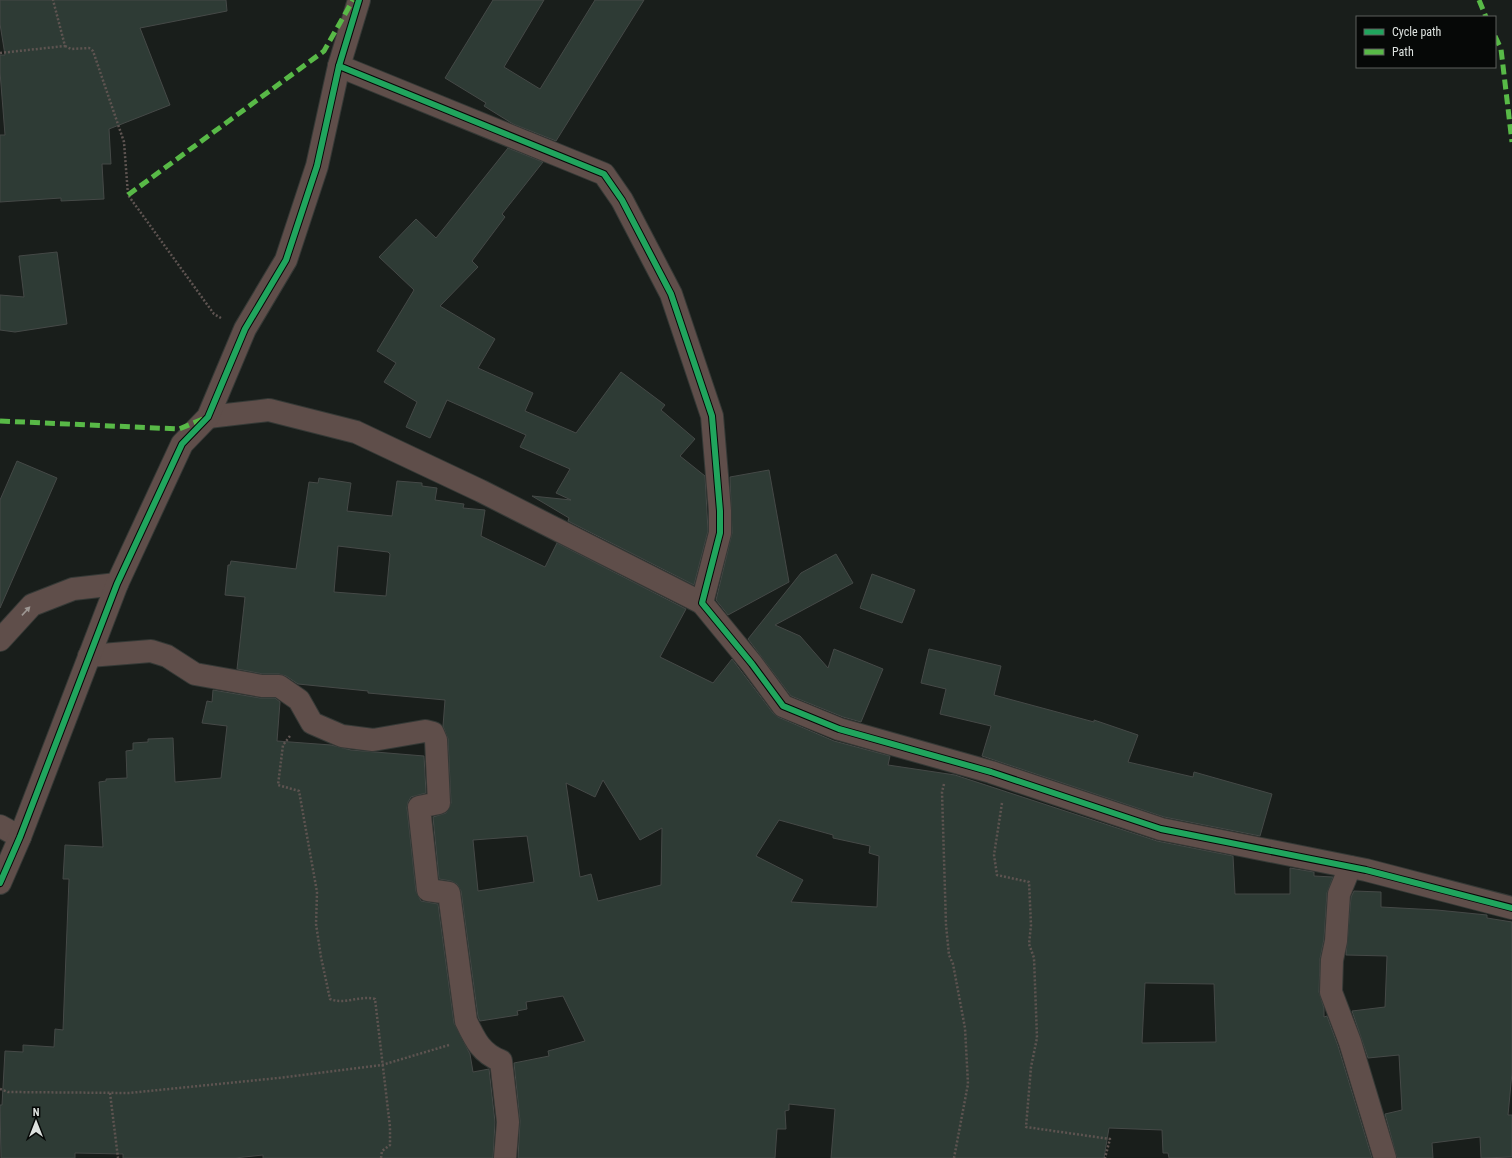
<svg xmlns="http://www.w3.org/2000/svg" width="1512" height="1158" font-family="'Roboto Condensed',sans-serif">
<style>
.building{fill:#2e3b35;stroke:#454947;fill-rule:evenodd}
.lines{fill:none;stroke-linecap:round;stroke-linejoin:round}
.minor-casing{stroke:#353936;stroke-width:24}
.path{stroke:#5e5451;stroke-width:2.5;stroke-dasharray:2 2;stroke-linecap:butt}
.minor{stroke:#5f4e4a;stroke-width:22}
.quiet{stroke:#58b947;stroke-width:5;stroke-dasharray:10 5;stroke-linecap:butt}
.cycleway-casing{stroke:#060807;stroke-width:8}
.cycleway{stroke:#20a55d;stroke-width:6}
.oneway{fill:#9e9894}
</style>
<rect width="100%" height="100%" fill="#191e1b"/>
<g class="building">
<polygon points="0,0 226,0 227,11 140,28 170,105 109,129 111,164 102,164 104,199 61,201 61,198 0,202 0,135 5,135 0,72 0,55 5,55 0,24"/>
<polygon points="493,0 544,0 504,67 540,89 595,0 644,0 556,141 513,124 484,106 486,103 445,78"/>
<polygon points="508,148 543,162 502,214 505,217 472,261 478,267 440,306 495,339 478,368 533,393 525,411 576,433 621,372 665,405 661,410 695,439 680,456 705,476 708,531 694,585 568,521 569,518 532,496 571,500 556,493 570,469 520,447 526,435 447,400 430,438 406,427 417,402 384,382 396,363 377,351 414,290 379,257 416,219 436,238"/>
<polygon points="57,252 67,324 15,332 0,330 0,295 24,297 19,256"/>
<polygon points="17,461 57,478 0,608 0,500"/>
<polygon points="769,470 789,582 728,615 716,600 732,533 730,477"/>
<path d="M319,478L351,483L347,511L392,516L397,481L422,483V486L437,488L435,500L464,504L463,508L485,510L481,536L545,567L557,543L686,609L660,657L713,683L732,659L773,713L778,717L834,741L890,756L888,765L955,775L1157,841L1233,856L1235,894H1290V868L1314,872V876L1333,877L1327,893L1324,939L1320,959L1319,992L1324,1008V1017L1327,1016L1338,1046L1372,1158H1169L1168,1153H1163L1162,1130L1109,1128L1104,1158H831L835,1109L789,1104V1110L785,1111L786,1129H777L775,1158H518L520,1121L514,1063L549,1056L548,1051L585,1041L563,996L526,1002L527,1009L517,1011L518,1015L480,1021L478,1017L461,891L457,884L451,881L439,879L433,817L446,813L451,803L448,739L443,726L445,700L368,693V691L298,684L286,676L279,674H263L237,669L245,597L225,595L228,565H230L231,561L296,569L309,482L318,483ZM338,546L388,552L390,554L386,596L334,592ZM603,780L640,840L662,828L661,885L598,901L591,874L580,877L566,783L595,797ZM779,820L833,835V838L870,846L869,853L879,856L877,907L791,902L803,880L756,856ZM527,836L534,882L478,891L473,840ZM1145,983L1214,984L1216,1042L1142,1043Z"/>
<polygon points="836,554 853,583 775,625 800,636 828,668 834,649 883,669 861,722 843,717 791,696 748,639 801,573"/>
<polygon points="872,574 915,590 902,623 860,608"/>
<polygon points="929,649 1001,666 994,695 1094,722 1094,720 1138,735 1128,762 1193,777 1194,772 1272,794 1260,836 1164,817 982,756 991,726 940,714 946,689 921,683"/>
<polygon points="213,690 260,698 275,698 280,702 277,741 331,745 351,750 424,756 426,793 411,797 408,802 407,808 416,891 421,901 438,904 454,1023 470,1054 473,1072 489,1069 495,1122 493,1158 263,1158 263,1155 235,1158 123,1158 123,1154 75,1153 75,1158 1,1158 0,1105 2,1105 5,1051 23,1052 23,1045 54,1047 55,1029 63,1030 69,879 63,879 65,845 103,847 99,782 106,781 106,779 127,778 126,751 133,750 133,743 148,742 148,739 173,738 175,782 221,778 227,726 202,723 207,701 212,702"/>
<polygon points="1354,891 1381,892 1381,907 1437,910 1487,915 1487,918 1512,922 1512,1073 1508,1115 1512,1115 1512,1157 1481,1158 1480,1137 1432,1143 1433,1158 1397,1158 1385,1114 1402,1110 1399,1055 1368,1058 1352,1011 1385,1007 1387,956 1346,955 1351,897"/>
</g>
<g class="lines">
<defs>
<g id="minor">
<polyline points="339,66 604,174 622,200 671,294 712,416 720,511 720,533 702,603 752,664 783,706 839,729 991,772 1161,829 1366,870 1512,908"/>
<polyline points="208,417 269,410 356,432 481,491 702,603"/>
<polyline points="0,640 32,605 73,589 117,584"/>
<path d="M89,656L151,651L167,656L195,674L262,686H279L299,700L312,723L342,736L373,740L425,731L433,733L436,740L439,803L419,807L428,890L449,893L466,1021C475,1040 481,1053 501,1061L508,1122L505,1158"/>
<polyline points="0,826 20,837"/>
<polyline points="1350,867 1339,894 1336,941 1332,960 1331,992 1350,1042 1385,1158"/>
<polyline points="0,883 20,837 117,584 182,444 208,417 245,329 286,260 317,166 339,66 359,0"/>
</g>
</defs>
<use href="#minor" class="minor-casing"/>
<g class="path">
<polyline points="65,46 71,49 89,48 93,51 124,142 128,195 214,314 221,318"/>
<polyline points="0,53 65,46 53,0"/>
<path d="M290,736L283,745L278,785L299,791L317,892L316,924L321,957L330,999C344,1005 360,995 375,999L390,1127V1145L382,1151L381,1158"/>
<polyline points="944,784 942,792 946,925 949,955 953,964 965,1028 968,1084 954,1158"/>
<polyline points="1002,803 994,855 997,875 1029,882 1031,925 1029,944 1034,958 1037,1038 1031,1067 1026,1127 1110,1139 1105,1158"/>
<polyline points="0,1089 8,1092 129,1093 278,1078 382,1065 449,1045"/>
<polyline points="110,1093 118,1158"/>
</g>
<use href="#minor" class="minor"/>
<g class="quiet">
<polyline points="1479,0 1486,17"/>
<polyline points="1495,36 1501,49 1512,142"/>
<polyline points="128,195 324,51 353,0"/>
<polyline points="0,421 179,429 203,419"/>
</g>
<defs>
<g id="cycleway">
<polyline points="339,66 604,174 622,200 671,294 712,416 720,511 720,533 702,603 752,664 783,706 839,729 991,772 1161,829 1366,870 1512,908"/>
<polyline points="0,883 20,837 117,584 182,444 208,417 245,329 286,260 317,166 339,66 359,0"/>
</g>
</defs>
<use href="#cycleway" class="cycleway-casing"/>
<use href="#cycleway" class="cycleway"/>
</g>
<defs><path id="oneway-solid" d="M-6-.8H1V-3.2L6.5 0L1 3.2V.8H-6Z"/></defs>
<use class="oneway" href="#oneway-solid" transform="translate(26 611) rotate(-47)"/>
<rect x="1356" y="16" width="140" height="52" fill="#060807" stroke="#5c5f5d"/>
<rect x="1364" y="29" width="20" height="6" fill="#20a55d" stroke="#5c5f5d"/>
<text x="1392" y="36" font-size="12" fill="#dde2df">Cycle path</text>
<rect x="1364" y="49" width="20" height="6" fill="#58b947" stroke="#5c5f5d"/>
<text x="1392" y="56" font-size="12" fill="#dde2df">Path</text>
<g transform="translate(36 1122)" stroke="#060807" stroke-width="3" paint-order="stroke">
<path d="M0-3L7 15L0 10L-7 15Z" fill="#dde2df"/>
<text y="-6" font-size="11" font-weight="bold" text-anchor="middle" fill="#dde2df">N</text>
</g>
</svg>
